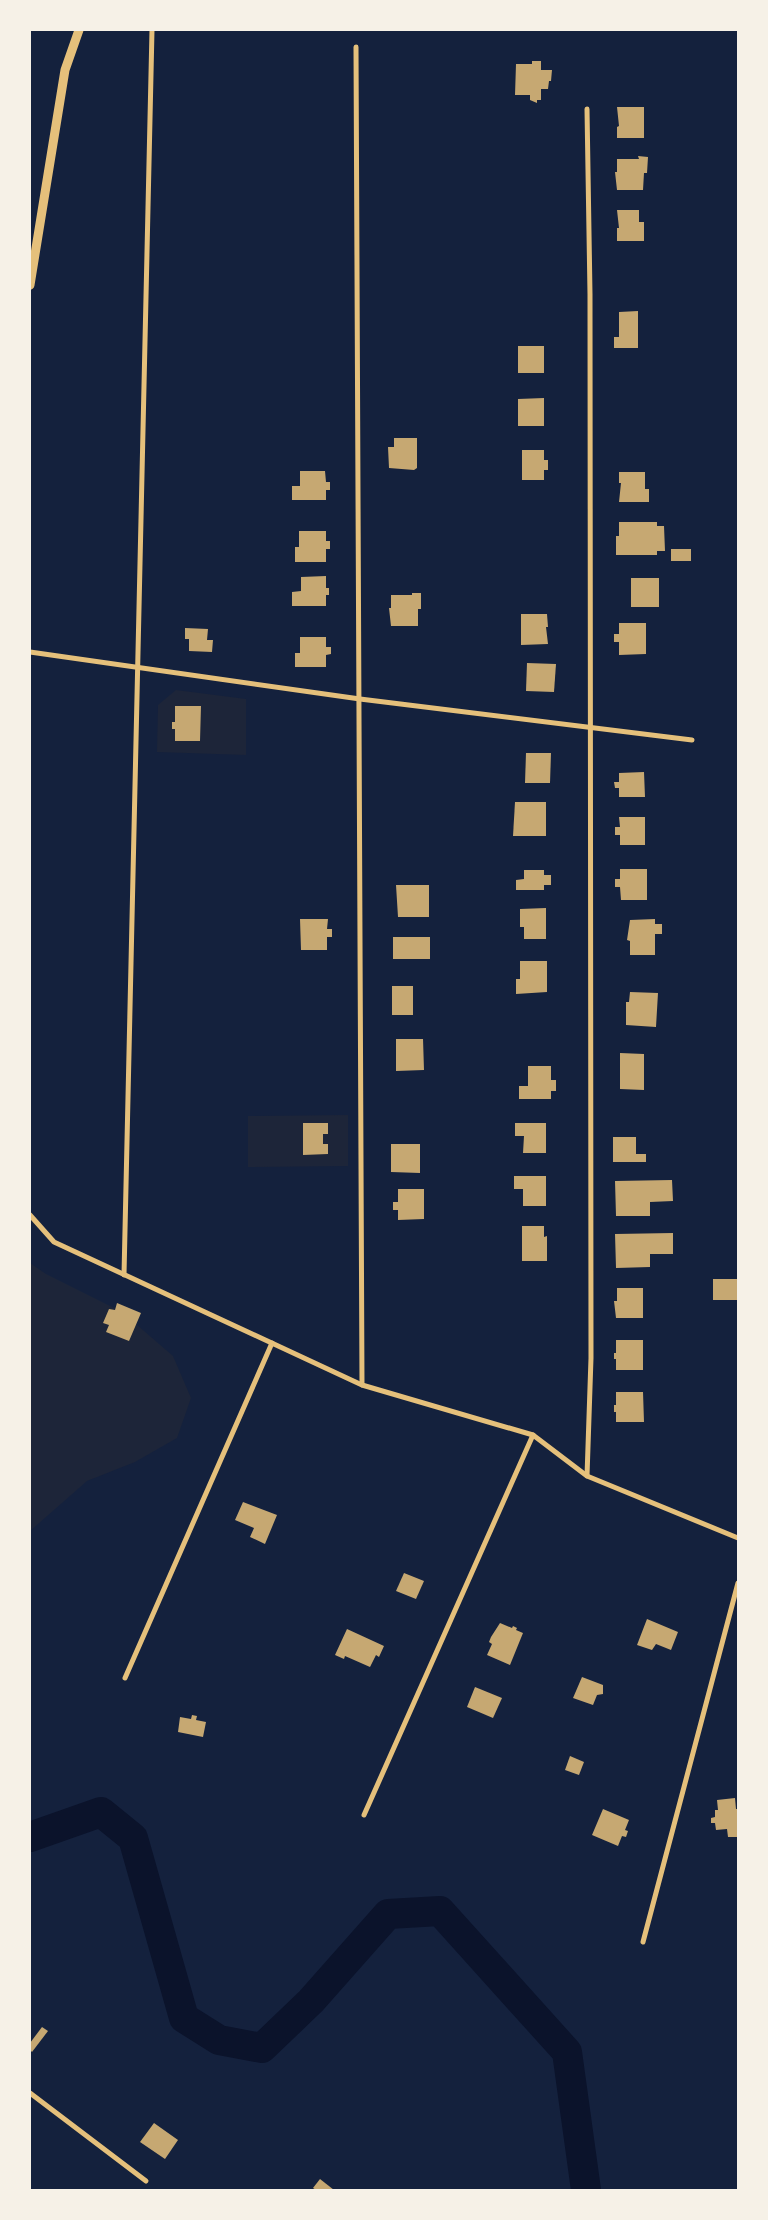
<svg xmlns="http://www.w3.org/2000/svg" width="768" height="2220" font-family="'Open Sans',sans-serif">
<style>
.green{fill:#1d2539}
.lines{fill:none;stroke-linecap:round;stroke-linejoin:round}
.river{stroke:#0b132b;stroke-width:30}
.building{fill:#c6a872}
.minor{stroke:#e5c07b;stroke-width:5}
.tertiary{stroke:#e5c07b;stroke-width:9}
</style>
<rect width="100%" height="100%" fill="#14213d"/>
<g class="green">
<polygon points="176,690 246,699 246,755 157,752 158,705"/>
<polygon points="348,1115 348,1166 248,1167 248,1116"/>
<polygon points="30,1263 46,1274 122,1312 173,1356 191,1398 177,1438 135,1462 87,1481 30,1531"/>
</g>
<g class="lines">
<polyline class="river" points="30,1837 101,1812 133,1838 184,2018 219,2040 262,2048 311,2001 388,1914 440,1911 567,2052 586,2190"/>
</g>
<g class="building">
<polygon points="532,61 541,61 541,70 552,70 551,81 549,81 548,89 541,89 541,100 537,100 537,103 530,100 530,95 515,95 516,64 532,64"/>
<polygon points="617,107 644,107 644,138 617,138 617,127 619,126"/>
<polygon points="638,156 648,157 647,173 644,173 643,190 617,190 615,172 617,172 617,159 639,159"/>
<polygon points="617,210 639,210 639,222 644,222 644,241 617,241 617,228 619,228"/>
<polygon points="638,311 638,348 614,348 614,337 619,337 619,312"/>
<rect x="518" y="346" width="26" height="27"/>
<polygon points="544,398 544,426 518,426 518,399"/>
<polygon points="394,438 417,438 417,468 414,470 389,468 388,447 394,447"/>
<polygon points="522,450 544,450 544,460 548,460 548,470 544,470 544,480 522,480"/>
<polygon points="300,471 325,471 326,482 330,482 330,490 326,490 326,500 292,500 292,486 300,486"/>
<polygon points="619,472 645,472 645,489 649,489 649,502 619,502 621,483 619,483"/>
<polygon points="619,522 657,522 657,526 664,526 665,551 657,551 657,555 616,555 616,536 619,536"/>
<polygon points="299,531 326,531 326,541 330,541 330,549 326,549 326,562 295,562 295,547 299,547"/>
<rect x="671" y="549" width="20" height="12"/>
<polygon points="326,576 326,588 329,588 329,595 326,595 326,606 292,606 292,592 301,591 301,577"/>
<rect x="631" y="578" width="28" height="29"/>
<polygon points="412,593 421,593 421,609 418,609 418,626 391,626 389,608 391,608 391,595 412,595"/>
<polygon points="521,614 547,614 548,627 546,627 548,644 521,645"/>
<polygon points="619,623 646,623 646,654 619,655 619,642 614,642 614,634 619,634"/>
<polygon points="185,628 208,629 207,640 213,640 212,652 189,651 189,639 185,639"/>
<polygon points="300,637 326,637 326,647 331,647 331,654 326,655 326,667 295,667 295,653 300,653"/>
<polygon points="527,663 556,664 554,692 526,691"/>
<polygon points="175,706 201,706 200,741 175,741 175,729 172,729 172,722 175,722"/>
<polygon points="526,753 551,753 550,783 525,783"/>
<polygon points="644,772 645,797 619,797 619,788 615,788 614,782 619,782 619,773"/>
<polygon points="515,802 546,802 546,836 513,836"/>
<polygon points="619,817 645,817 645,845 620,845 620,835 615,835 615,827 620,827"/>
<polygon points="620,869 647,869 647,900 621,900 620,887 615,887 615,879 620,879"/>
<polygon points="524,870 544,870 544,875 551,875 551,885 544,885 544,890 516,890 516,880 524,879"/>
<polygon points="396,885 429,885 429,917 398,917"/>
<polygon points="546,908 546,939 524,939 524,927 520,927 520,909"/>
<polygon points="300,919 328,919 327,929 332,929 332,937 327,937 327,950 301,950"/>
<polygon points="655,919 655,924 662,924 662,934 655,934 655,955 630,955 630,941 627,940 630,920"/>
<rect x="393" y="937" width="37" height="22"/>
<polygon points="520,961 547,961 547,992 516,994 516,979 520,979"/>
<rect x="392" y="986" width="21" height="29"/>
<polygon points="630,992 658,993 656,1027 626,1025 626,1002 629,1002"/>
<polygon points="396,1039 423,1039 424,1070 396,1071"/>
<polygon points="620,1053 644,1054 644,1090 620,1089"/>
<polygon points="528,1066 551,1066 551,1080 556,1080 556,1091 551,1091 551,1099 519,1099 519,1086 528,1086"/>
<polygon points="303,1123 328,1123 328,1134 323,1134 323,1144 328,1144 328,1154 303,1155"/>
<polygon points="515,1123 546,1123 546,1153 523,1153 524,1136 515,1136"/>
<polygon points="613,1137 636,1137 636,1154 646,1154 646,1162 613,1162"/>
<polygon points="391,1144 420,1144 420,1173 391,1172"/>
<polygon points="514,1176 546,1176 546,1206 523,1206 523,1189 514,1189"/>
<polygon points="672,1180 673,1201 650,1202 650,1216 616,1216 615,1181"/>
<polygon points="398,1189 424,1189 424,1219 398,1220 398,1210 393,1210 393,1202 398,1202"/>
<polygon points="522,1226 544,1226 544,1237 547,1236 547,1261 522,1261"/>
<polygon points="673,1233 673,1254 650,1254 650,1267 616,1268 615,1234"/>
<rect x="713" y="1279" width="25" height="21"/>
<polygon points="617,1288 643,1288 643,1318 616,1318 614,1301 617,1301"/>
<polygon points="117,1303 141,1313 129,1341 106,1332 109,1325 103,1323 109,1309 115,1310"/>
<polygon points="616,1340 643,1340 643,1370 616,1370 616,1359 614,1359 614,1353 616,1353"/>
<polygon points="616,1392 643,1392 644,1422 616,1422 616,1412 614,1412 614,1405 616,1405"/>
<polygon points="243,1502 277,1515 265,1544 250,1537 254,1528 235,1520"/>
<polygon points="404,1573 424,1581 416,1599 396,1591"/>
<polygon points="647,1619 678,1632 671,1650 656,1644 652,1650 637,1645"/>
<polygon points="500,1623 512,1628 513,1626 517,1628 516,1630 523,1633 510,1665 487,1655 492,1644 489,1642 491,1637"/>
<polygon points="347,1629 384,1646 379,1657 376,1655 370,1667 345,1656 344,1659 335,1655"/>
<polygon points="582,1677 603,1685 603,1694 597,1695 593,1705 573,1698"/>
<polygon points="475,1687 502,1698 493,1718 467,1707"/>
<polygon points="192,1715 197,1716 196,1720 206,1722 203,1737 178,1732 180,1717 191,1719"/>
<polygon points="570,1756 584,1762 579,1775 565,1770"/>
<polygon points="735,1798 736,1809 738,1809 738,1837 728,1837 727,1829 716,1830 715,1823 711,1823 711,1818 715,1817 715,1810 718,1810 717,1800"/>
<polygon points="603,1809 629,1820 625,1830 628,1831 626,1837 622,1836 618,1846 592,1835"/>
<polygon points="42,2027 48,2031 32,2052 30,2050 30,2043"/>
<polygon points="154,2123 178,2140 165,2159 140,2142"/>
<polygon points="320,2179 334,2190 316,2190 313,2188"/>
</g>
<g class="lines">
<g class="minor">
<polyline points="356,47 362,1385"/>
<polyline points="30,652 360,699 692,740"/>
<polyline points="30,1215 54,1242 362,1385 533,1435 587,1476 738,1538"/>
<polyline points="124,1275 152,30"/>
<polyline points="587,1476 591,1358 590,294 587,109"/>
<polyline points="125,1678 272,1343"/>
<polyline points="364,1815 533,1435"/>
<polyline points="643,1942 738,1583"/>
<polyline points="30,2093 146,2181"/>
</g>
<polyline class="tertiary" points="30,285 65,70 79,30"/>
</g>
<rect width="768" height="2220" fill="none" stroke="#f6f1e7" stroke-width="62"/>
</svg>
